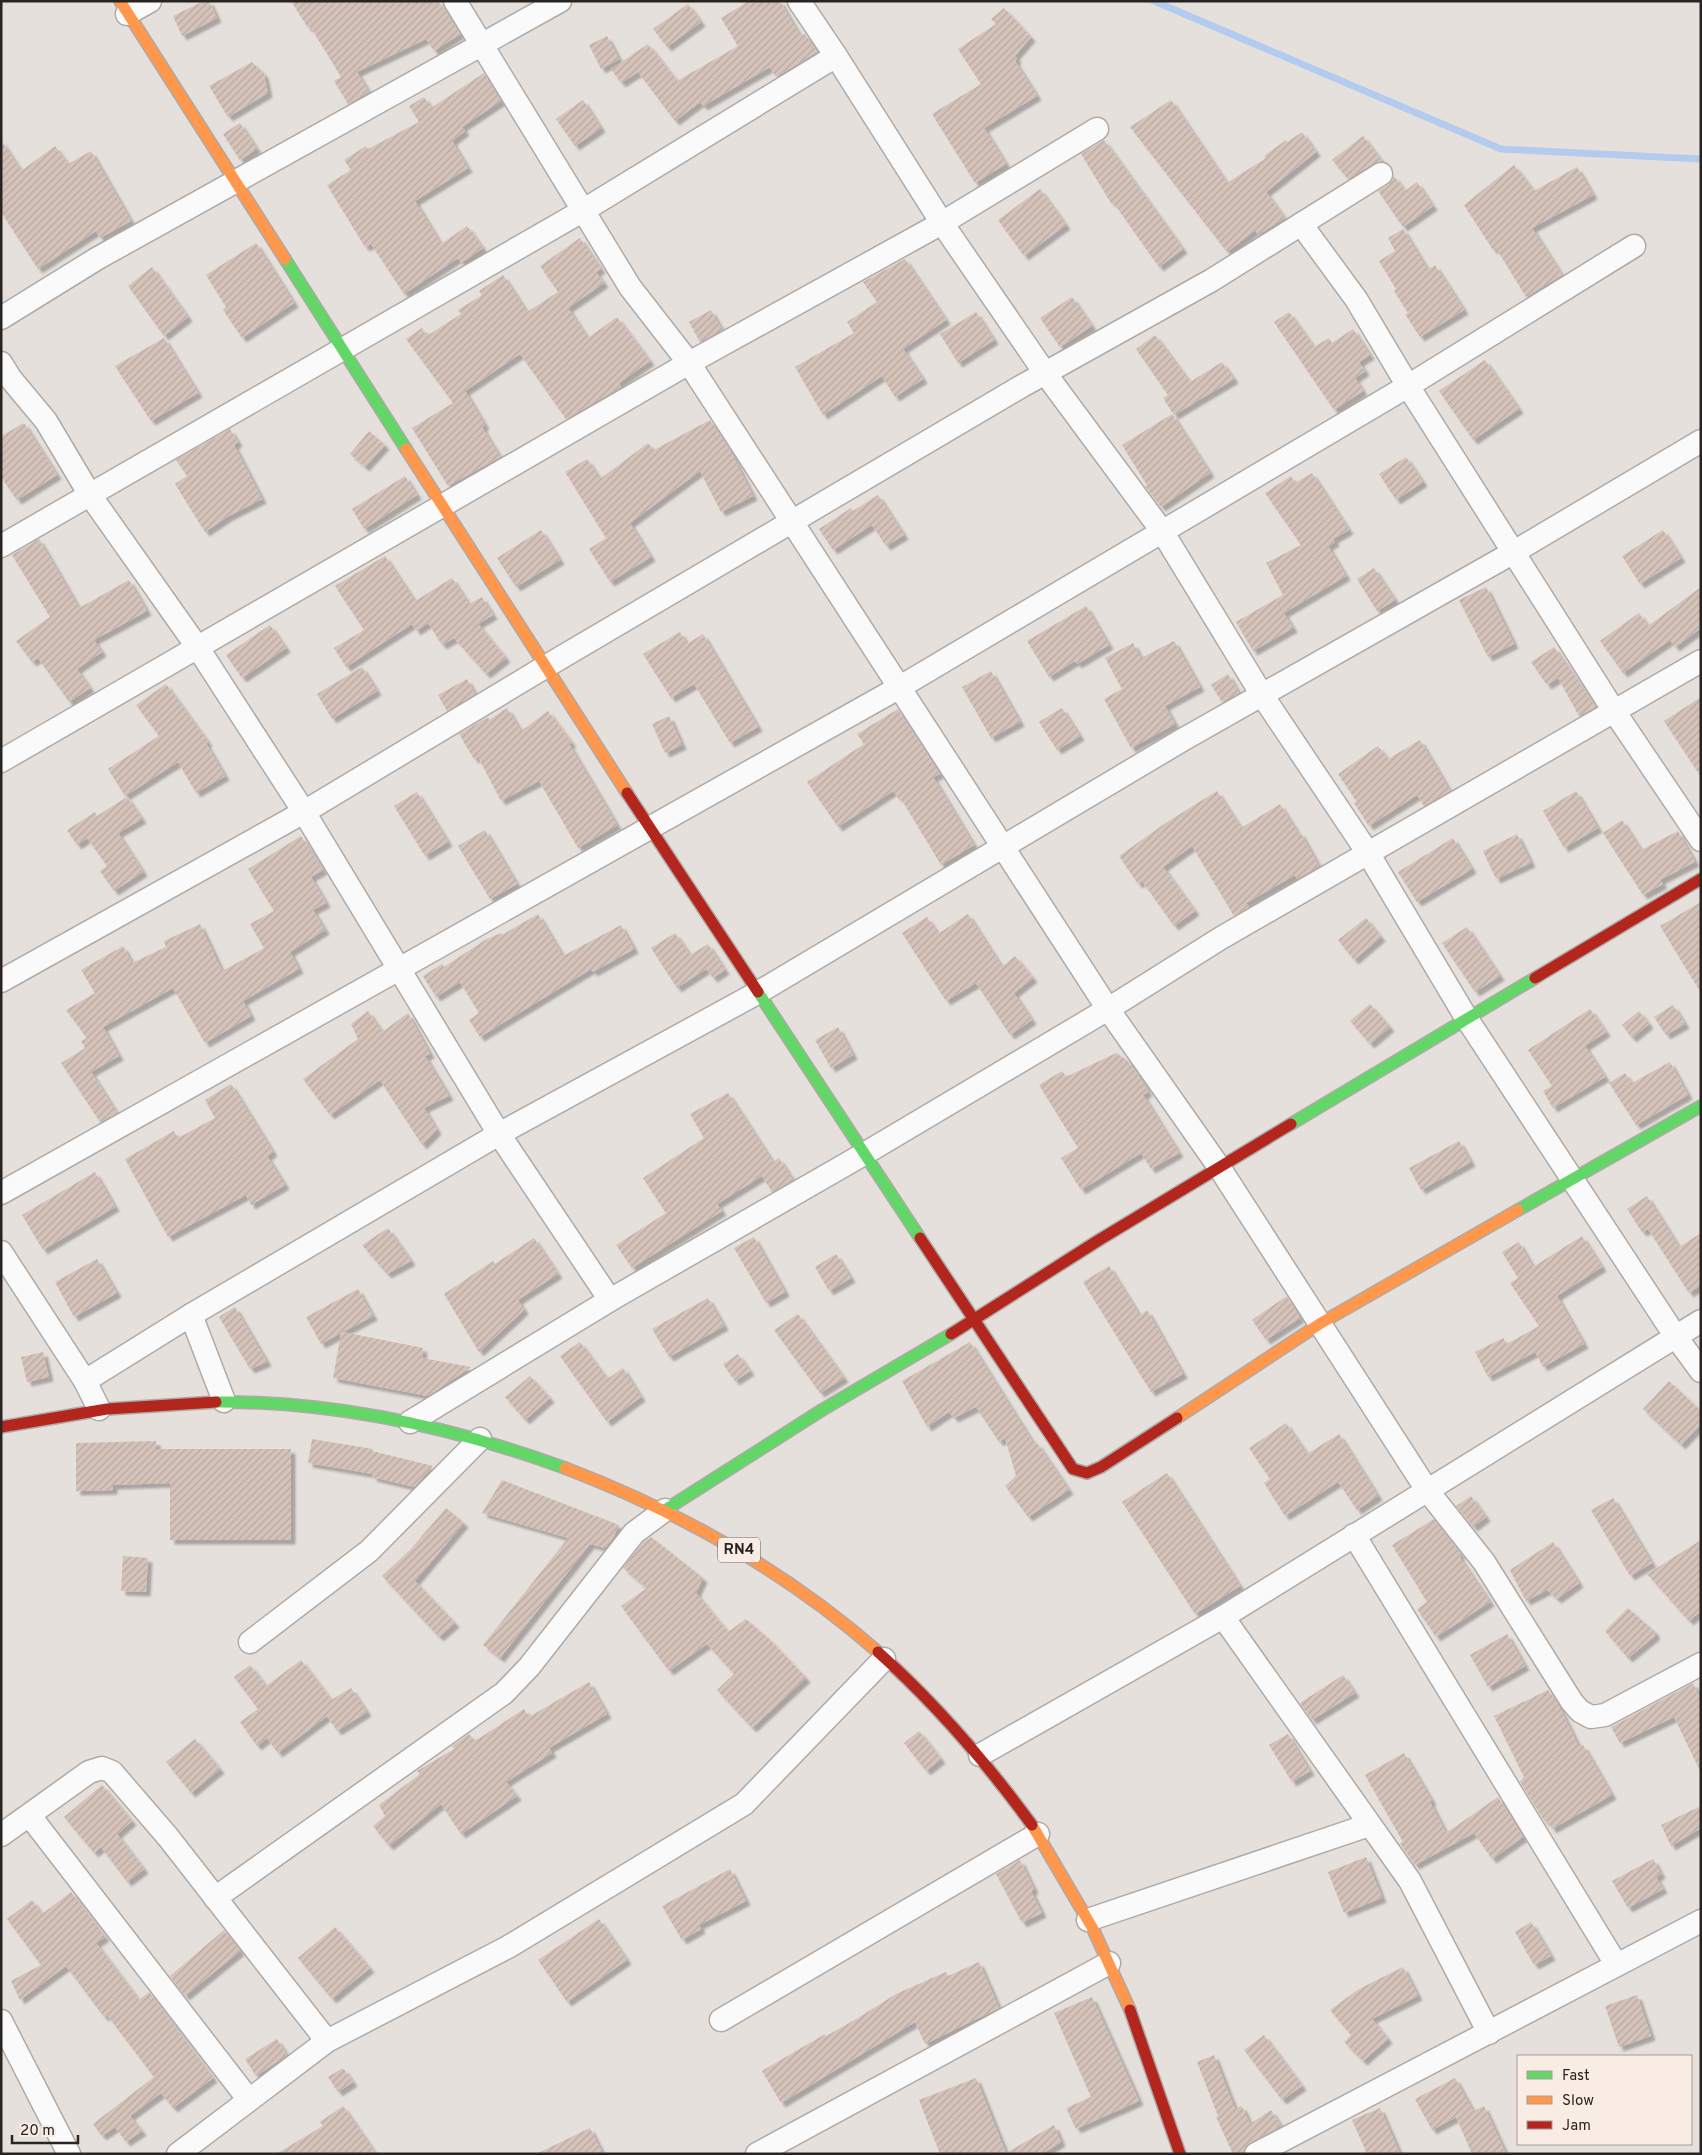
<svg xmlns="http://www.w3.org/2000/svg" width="1702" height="2155" font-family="Overpass,sans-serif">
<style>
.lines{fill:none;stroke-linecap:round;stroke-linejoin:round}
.stream{stroke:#b3cbee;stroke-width:7}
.building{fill:url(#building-hatch);filter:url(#shadow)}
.street-casing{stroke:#aeaaa7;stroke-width:25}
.fast-casing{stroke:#aeaaa7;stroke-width:14}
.slow-casing{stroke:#aeaaa7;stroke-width:14}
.jam-casing{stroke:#aeaaa7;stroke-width:14}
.street{stroke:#fbfafa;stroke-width:22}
.fast{stroke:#63d668;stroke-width:11}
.slow{stroke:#ff974d;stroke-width:11}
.jam{stroke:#b3261e;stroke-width:11}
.labels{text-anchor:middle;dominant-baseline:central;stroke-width:4.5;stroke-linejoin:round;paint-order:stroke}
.shield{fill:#f9ece4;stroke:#67605c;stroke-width:1}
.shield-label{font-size:15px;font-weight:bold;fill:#292421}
</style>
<defs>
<pattern id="building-hatch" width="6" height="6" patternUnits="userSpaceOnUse" patternTransform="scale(1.25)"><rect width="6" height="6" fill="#d5c3ba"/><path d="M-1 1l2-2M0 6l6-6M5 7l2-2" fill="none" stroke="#b7a7a0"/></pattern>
<filter id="shadow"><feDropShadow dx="4.5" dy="4.5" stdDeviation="1" flood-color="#0004"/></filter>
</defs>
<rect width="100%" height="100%" fill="#e6e0dc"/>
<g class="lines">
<polyline class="stream" points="1154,1 1501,149 1701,159"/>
</g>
<g class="building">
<polygon points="204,1 209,1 217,18 182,36 173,16"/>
<polygon points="291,1 438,1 460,34 434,51 426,39 357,72 369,92 348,104 334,81 341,77 310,26 308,28"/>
<polygon points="749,1 780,1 800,36 805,34 817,52 776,77 770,67 703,106 700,102 675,121 638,72 621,83 611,69 648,44 677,81 738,46 721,18"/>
<polygon points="688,4 701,22 667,47 653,29"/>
<polygon points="1004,8 1031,37 1015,56 1017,59 1015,61 1037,96 984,128 1006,164 975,183 932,114 981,84 958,49 996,24 991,19"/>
<polygon points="607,36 619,59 601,69 589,45"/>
<polygon points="252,62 264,74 268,93 228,117 209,86"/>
<polygon points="484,73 501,101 462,127 465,131 452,141 468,168 415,201 441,244 467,226 483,248 461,263 458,258 404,294 371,244 365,247 327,185 351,170 344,160 366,146 368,149 419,122 409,106 424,97 431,108"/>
<polygon points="583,100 601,128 575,146 556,119"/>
<polygon points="1171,100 1227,183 1266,158 1264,156 1286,140 1287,142 1302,132 1316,152 1266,192 1285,218 1258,235 1255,230 1227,252 1130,127"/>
<polygon points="240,123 257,149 240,160 223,134"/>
<polygon points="1363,136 1382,161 1374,163 1348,179 1332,160"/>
<polygon points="1,140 21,171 55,146 68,164 91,151 131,221 100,238 96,231 38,269 1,212"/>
<polygon points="1104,140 1183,249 1159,267 1113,202 1111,203 1081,154"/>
<polygon points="1514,165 1534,191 1577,167 1593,195 1532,228 1562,275 1526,297 1496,248 1493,250 1464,205"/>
<polygon points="1394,176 1405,191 1417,182 1433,206 1403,227 1378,191 1388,185"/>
<polygon points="1040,189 1066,225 1024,256 998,220"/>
<polygon points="1403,229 1428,270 1435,265 1464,310 1420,337 1405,314 1408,313 1394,291 1396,289 1379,261 1395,251 1388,238"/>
<polygon points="580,238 601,269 596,272 604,283 568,308 588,338 617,317 650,361 619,383 621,387 566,419 520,354 465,391 485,425 482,427 500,457 448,486 412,428 453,403 406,339 422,328 427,336 461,314 458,310 482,295 479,291 503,275 527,312 558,292 540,266"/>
<polygon points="256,243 294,303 242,338 223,310 226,307 206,275"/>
<polygon points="905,259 946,320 903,349 923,379 895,397 882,376 823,415 795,367 854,333 847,322 877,302 863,282"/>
<polygon points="152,267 188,317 164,336 128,286"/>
<polygon points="1072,297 1092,326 1060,347 1040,318"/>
<polygon points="711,310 722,330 700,342 689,322"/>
<polygon points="976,312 994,340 958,363 940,334"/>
<polygon points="1289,312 1314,347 1329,338 1332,343 1353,329 1370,355 1359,362 1365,371 1355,378 1363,391 1334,410 1274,322"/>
<polygon points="1155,335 1190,382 1222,362 1234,379 1174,415 1163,398 1168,395 1136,349"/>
<polygon points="164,338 198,393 151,421 115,366"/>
<polygon points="1485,360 1519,409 1473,440 1439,391"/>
<polygon points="1172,414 1210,473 1161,507 1145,486 1147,485 1122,445"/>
<polygon points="710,420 730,450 753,496 721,512 700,471 630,523 651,557 610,582 589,549 606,538 565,472 587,459 600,479 648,443 654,450"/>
<polygon points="24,423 57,475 17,500 1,477 1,436"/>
<polygon points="230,429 238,442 234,445 262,499 227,517 205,532 175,484 187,476 176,460"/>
<polygon points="369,431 385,445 365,467 350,454"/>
<polygon points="1406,457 1423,482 1396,500 1379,474"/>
<polygon points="1312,473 1349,530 1333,539 1335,542 1328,546 1346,576 1284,613 1293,628 1253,651 1236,622 1283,595 1266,563 1301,545 1265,493 1291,476 1295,483"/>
<polygon points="405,476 417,495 364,529 352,509"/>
<polygon points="878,495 904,535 886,546 872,525 833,550 819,529 851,508 853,511"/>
<polygon points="541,530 560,560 516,587 497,558"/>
<polygon points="1663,530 1681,558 1640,584 1622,556"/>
<polygon points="39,539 79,608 129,580 147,611 94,640 102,652 77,669 90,688 69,702 38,658 32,662 16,641 50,617 12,555"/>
<polygon points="385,556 415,601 452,578 469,604 482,597 493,615 478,624 506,658 486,674 454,638 442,645 428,623 416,631 412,624 346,667 334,648 364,630 335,586"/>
<polygon points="1374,568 1395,600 1377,611 1357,579"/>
<polygon points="1486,587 1514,644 1488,657 1459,600"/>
<polygon points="1701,587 1701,628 1675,647 1670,640 1623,673 1600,641 1639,613 1648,626"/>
<polygon points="1086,606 1109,645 1077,664 1075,661 1049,677 1027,641"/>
<polygon points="270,625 286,648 242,678 226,655"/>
<polygon points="680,632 687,644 703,634 758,727 730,743 694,684 671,698 643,654"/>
<polygon points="1174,641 1200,687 1165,706 1175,724 1131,748 1104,699 1122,689 1105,658 1133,643 1141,658"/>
<polygon points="1554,647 1596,707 1579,716 1558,678 1547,685 1531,662"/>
<polygon points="362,667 377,691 332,719 317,694"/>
<polygon points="991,671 1020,722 991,738 962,687"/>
<polygon points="1228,674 1239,693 1222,702 1211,685"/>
<polygon points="467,679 475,694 447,711 438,695"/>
<polygon points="166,684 208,742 206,743 225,776 196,793 178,762 125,796 108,769 159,736 136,705"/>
<polygon points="1701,697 1701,777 1664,721"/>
<polygon points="507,708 521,731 548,711 572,743 569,744 617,825 578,848 539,781 501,801 478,757 474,759 459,734 488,717 489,720"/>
<polygon points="1062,708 1080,736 1057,750 1039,722"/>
<polygon points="898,709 940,774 933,777 974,845 941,865 900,797 898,798 893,791 838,827 807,782 864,744 857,734"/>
<polygon points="669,716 682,745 665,753 652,724"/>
<polygon points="1420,740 1450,791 1424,806 1417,795 1369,826 1354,803 1357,802 1338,774 1378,746 1388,759"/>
<polygon points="1217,791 1241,828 1280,804 1298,833 1300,832 1319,866 1297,879 1295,875 1246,903 1249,907 1234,916 1192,846 1163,867 1195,911 1174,926 1142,881 1138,884 1119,856 1167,822"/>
<polygon points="1576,791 1598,828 1564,848 1543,811"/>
<polygon points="417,792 448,842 425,856 394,806"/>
<polygon points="127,797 142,819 118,833 143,872 114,891 100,871 107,866 87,838 77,845 67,830 95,812 97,816"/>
<polygon points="1622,820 1641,850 1678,831 1695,862 1660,880 1663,884 1643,895 1603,833"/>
<polygon points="485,830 517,884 490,899 458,846"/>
<polygon points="1517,834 1531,863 1496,879 1483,851"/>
<polygon points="301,836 323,870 311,877 326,903 313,910 325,930 290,952 299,969 243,1001 251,1016 205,1043 173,988 103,1027 119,1056 91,1072 117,1113 100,1122 61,1063 85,1048 81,1041 87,1038 66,1010 95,993 81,970 123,946 132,963 166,947 164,941 200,924 222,971 264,948 250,924 274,911 248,869"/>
<polygon points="1453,838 1472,869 1417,902 1398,872"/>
<polygon points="1701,902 1701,993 1660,926"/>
<polygon points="538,914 563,956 621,925 634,949 593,972 591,969 480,1037 469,1020 479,1013 460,982 436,997 423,976 442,964 444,967 485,940 501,933 502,935"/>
<polygon points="968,914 1002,967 1015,956 1033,978 1014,993 1032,1020 1010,1035 976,983 946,1001 902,933 927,917 938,934"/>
<polygon points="1366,918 1381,937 1354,960 1338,940"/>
<polygon points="1467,927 1500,976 1475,992 1442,943"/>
<polygon points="675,933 690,955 708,944 725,970 713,978 706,969 677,988 651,948"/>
<polygon points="1370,1004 1390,1027 1370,1044 1350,1021"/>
<polygon points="1673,1005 1685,1024 1666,1035 1654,1017"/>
<polygon points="1590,1009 1606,1032 1585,1046 1605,1077 1553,1108 1543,1091 1552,1086 1528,1050"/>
<polygon points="368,1011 382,1032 408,1013 430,1054 425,1056 449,1096 424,1108 437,1130 422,1145 380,1080 330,1115 303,1079 358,1039 351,1024"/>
<polygon points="1639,1011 1649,1024 1632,1038 1622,1025"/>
<polygon points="838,1027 853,1055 831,1068 815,1040"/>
<polygon points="1116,1053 1128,1061 1142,1081 1148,1092 1143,1095 1179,1153 1151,1169 1141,1153 1081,1190 1061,1158 1078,1148 1039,1085 1062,1071 1066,1077"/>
<polygon points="1670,1062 1688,1095 1636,1125 1609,1083 1625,1073 1632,1083"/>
<polygon points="231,1084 273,1152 267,1156 285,1185 251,1205 246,1195 168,1237 125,1159 174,1131 178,1138 215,1118 205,1100"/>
<polygon points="728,1093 773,1162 779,1158 793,1180 772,1192 762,1176 717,1204 722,1211 632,1268 616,1245 666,1213 643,1178 704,1138 690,1114"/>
<polygon points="1459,1141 1471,1162 1421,1190 1409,1168"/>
<polygon points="95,1172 115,1207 43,1250 22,1215"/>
<polygon points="1647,1196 1679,1247 1701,1233 1701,1285 1689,1293 1648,1229 1642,1232 1627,1209"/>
<polygon points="388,1228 411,1261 387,1274 362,1245"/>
<polygon points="1582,1236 1602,1267 1557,1296 1584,1344 1543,1367 1535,1352 1488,1377 1475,1352 1503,1338 1507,1344 1539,1326 1510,1283 1518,1278 1502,1252 1519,1242 1533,1267"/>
<polygon points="754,1237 785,1292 766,1303 734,1248"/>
<polygon points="534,1238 558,1274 518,1300 524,1310 479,1352 444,1294 493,1261 495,1264"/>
<polygon points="836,1254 851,1278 829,1291 815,1267"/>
<polygon points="97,1259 117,1293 74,1317 55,1282"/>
<polygon points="1109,1266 1140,1316 1147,1310 1183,1374 1151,1392 1083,1282"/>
<polygon points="358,1289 373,1316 343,1332 423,1348 422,1358 471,1367 428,1396 333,1378 341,1333 321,1344 306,1317"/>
<polygon points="1287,1296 1300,1318 1266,1340 1252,1320"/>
<polygon points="708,1298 724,1326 669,1357 652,1329"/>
<polygon points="235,1307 267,1362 250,1369 219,1317"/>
<polygon points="798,1314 844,1378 820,1393 774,1330"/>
<polygon points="580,1342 607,1379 623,1368 641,1397 607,1422 560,1356"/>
<polygon points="970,1342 1034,1444 1037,1443 1069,1490 1028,1517 1005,1486 1016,1476 1005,1438 999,1442 976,1407 954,1418 949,1412 927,1427 902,1381"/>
<polygon points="43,1352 49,1377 27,1382 21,1357"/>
<polygon points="738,1354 750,1371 735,1381 723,1364"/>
<polygon points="530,1376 550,1398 525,1420 505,1397"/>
<polygon points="1669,1381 1701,1411 1701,1424 1681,1445 1643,1409"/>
<polygon points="1286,1423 1307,1454 1339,1434 1378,1496 1357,1510 1338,1482 1285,1516 1264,1483 1270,1479 1249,1448"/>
<polygon points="312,1439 373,1449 372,1451 433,1466 414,1487 372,1477 373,1474 308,1463"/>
<polygon points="156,1441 156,1449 291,1449 291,1540 170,1540 170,1483 113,1485 113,1490 76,1491 76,1443"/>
<polygon points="1167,1473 1240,1586 1195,1614 1122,1502"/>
<polygon points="502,1480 619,1525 613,1538 605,1548 590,1544 500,1658 483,1645 568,1538 482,1513"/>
<polygon points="1471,1496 1486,1517 1473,1527 1456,1506"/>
<polygon points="1613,1498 1652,1563 1630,1576 1591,1510"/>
<polygon points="446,1508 464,1523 415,1581 455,1623 439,1637 382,1576 410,1550"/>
<polygon points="1434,1519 1461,1555 1459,1556 1490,1602 1436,1637 1417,1609 1427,1602 1392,1545"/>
<polygon points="651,1537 703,1578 696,1593 728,1632 746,1619 770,1640 806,1678 752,1728 717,1690 734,1674 707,1644 669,1671 621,1606 647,1588 623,1568 643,1542"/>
<polygon points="1701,1540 1701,1611 1689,1621 1647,1574"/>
<polygon points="1553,1542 1579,1583 1557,1599 1547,1590 1526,1601 1510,1570"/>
<polygon points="123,1556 148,1558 146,1592 121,1591"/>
<polygon points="1628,1608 1655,1632 1655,1636 1628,1658 1605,1631"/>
<polygon points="1507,1634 1525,1666 1488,1687 1470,1655"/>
<polygon points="301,1660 331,1700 351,1688 367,1712 337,1731 327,1716 278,1753 267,1738 257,1746 240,1722 258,1709 234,1677 250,1665 266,1686"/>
<polygon points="1343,1675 1355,1693 1312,1720 1300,1703"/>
<polygon points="589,1682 607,1714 549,1748 552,1753 506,1782 517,1796 461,1834 441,1804 389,1846 373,1826 385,1816 379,1805 420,1774 417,1771 454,1749 452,1746 469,1734 475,1741 524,1709 529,1717"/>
<polygon points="1693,1683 1701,1700 1701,1773 1674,1717 1620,1743 1611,1727"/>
<polygon points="1548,1690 1558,1704 1579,1747 1583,1745 1612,1795 1552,1829 1547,1820 1545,1822 1520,1782 1524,1777 1494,1716"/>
<polygon points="919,1731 941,1759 926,1771 904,1743"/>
<polygon points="1288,1734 1310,1771 1292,1782 1269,1745"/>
<polygon points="195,1739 220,1769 191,1793 166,1762"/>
<polygon points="1404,1753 1432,1801 1430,1802 1446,1833 1498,1797 1523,1837 1492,1859 1474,1833 1415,1865 1405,1851 1400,1843 1403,1842 1365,1775"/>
<polygon points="102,1785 132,1821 117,1834 144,1869 127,1882 101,1847 94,1853 64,1817"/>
<polygon points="1701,1806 1701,1828 1671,1846 1661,1825"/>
<polygon points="1366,1857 1382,1898 1344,1913 1328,1872"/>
<polygon points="1653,1859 1661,1874 1656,1877 1663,1889 1628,1908 1612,1881"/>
<polygon points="1020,1860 1034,1889 1031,1891 1042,1913 1022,1923 996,1874"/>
<polygon points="730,1869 746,1901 699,1925 701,1929 682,1940 662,1906"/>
<polygon points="71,1892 105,1937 96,1943 139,2000 149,1992 213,2078 173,2108 161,2093 130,2116 142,2131 126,2142 115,2127 102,2136 93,2124 154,2077 107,2015 104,2017 66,1966 20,2000 11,1981 41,1965 7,1919 32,1900 42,1914"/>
<polygon points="599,1919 627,1960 567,2002 538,1960"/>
<polygon points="1531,1922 1551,1956 1534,1965 1515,1932"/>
<polygon points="335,1927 370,1968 332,1999 298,1958"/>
<polygon points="224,1930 240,1951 185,1996 170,1976"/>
<polygon points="979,1962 999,2008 925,2044 915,2022 781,2103 762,2071 825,2034 826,2036 858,2018 896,1994 946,1972 948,1976"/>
<polygon points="1403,1967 1418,1996 1372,2019 1388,2039 1363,2061 1344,2042 1351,2035 1330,2010 1359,1989"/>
<polygon points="1637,1995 1651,2036 1619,2047 1605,2006"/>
<polygon points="1092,1997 1139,2101 1076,2129 1066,2108 1091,2097 1054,2013"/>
<polygon points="1264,2035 1302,2086 1282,2100 1244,2050"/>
<polygon points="277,2039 287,2055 256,2076 245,2059"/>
<polygon points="1214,2055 1235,2109 1242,2106 1250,2124 1271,2110 1281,2126 1250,2143 1243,2154 1233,2154 1216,2117 1218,2116 1197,2062"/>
<polygon points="343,2068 353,2082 338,2092 328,2077"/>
<polygon points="976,2078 1006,2153 1054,2125 1061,2142 1042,2154 940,2154 919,2100"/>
<polygon points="1455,2078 1473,2111 1484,2106 1506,2154 1472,2154 1456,2117 1432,2130 1415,2099"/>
<polygon points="343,2106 376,2154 276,2154 323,2126 320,2122"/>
<polygon points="1380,2108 1400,2154 1367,2154 1352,2120"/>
<polygon points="590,2128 603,2154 536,2154"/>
</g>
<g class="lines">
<defs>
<g id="street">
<polyline points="455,1 630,287 689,363 1108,1009 1219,1167 1427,1490 1484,1562 1572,1702 1580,1711 1591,1717 1605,1715 1701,1664"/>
<polyline points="799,1 836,56 942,223 1045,373 1162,531 1262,695 1368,853 1467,1019 1676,1337 1701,1371"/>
<polyline points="127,14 150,1"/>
<polyline points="1301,224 1356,299 1408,386 1614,711 1701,840"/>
<polyline points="1,318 98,258 560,1"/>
<polyline points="1,363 11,379 46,421 90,495 198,648 304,812 499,1134 610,1300"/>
<polyline points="1,546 584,210 836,56"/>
<polyline points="1,761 689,363 942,223 1097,129"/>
<polyline points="1,981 304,812 545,667 1022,386 1212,280 1381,174"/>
<polyline points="1,1193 900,687 1408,386 1634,246"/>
<polyline points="1,1252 85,1381 99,1409"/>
<polyline points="191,1315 224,1401"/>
<polyline points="85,1381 191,1315 499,1134 759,992 1184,739 1514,552 1701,441"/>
<polyline points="410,1422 610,1300 864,1154 1108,1009 1221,938 1701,661"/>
<polyline points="1354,1535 1616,1964"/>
<polyline points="1223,1617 1410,1881 1489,2033"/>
<polyline points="250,1642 369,1551 480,1439"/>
<polyline points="980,1755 1223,1617 1701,1321"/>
<polyline points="30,1816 249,2100"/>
<polyline points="1,1835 89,1772 102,1768 112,1772 168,1837 327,2041"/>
<polyline points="215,1898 504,1693 529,1667 634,1533 665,1510"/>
<polyline points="1088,1920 1369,1825"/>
<polyline points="721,2020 1038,1834"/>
<polyline points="1,2021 69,2154"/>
<polyline points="178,2154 327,2041 508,1947 744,1804 884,1659"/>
<polyline points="757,2154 1109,1963"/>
<polyline points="1256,2154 1701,1921"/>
</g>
<g id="fast">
<polyline points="285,259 406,449"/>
<polyline points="758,992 920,1238"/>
<polyline points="1291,1124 1535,978"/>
<polyline points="1518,1210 1701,1106"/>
<path d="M216,1402C337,1401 452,1427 565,1468"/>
<polyline points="665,1510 822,1410 951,1334"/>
</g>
<g id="slow">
<polyline points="120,1 285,259"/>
<polyline points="406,449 627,793"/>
<polyline points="1177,1418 1321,1323 1518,1210"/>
<path d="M565,1468C680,1512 786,1571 878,1652"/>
<polyline points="1032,1825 1093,1929 1130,2010"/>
</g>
<g id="jam">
<polyline points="627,793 758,992"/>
<polyline points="1535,978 1701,879"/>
<polyline points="920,1238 1073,1469 1087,1473 1101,1467 1177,1418"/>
<polyline points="951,1334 1099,1240 1291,1124"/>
<polyline points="1,1427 107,1409 216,1402"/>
<path d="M878,1652C936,1704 986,1762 1032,1825"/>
<polyline points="1130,2010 1180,2154"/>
</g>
</defs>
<use href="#street" class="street-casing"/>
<use href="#fast" class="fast-casing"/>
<use href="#slow" class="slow-casing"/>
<use href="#jam" class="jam-casing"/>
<use href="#street" class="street"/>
<use href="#fast" class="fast"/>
<use href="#slow" class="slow"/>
<use href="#jam" class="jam"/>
</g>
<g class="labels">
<rect class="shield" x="718" y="1537.5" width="42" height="25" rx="4"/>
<g class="shield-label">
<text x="739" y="1550">RN4</text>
</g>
</g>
<rect width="1702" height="2155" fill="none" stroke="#292421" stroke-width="5"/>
<rect x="1517" y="2055" width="175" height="90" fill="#f9ece4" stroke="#a69c96"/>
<rect x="1527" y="2071" width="25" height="8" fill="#63d668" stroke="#a69c96"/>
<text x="1562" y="2080" font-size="15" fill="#292421">Fast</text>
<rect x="1527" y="2096" width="25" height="8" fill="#ff974d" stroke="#a69c96"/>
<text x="1562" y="2105" font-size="15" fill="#292421">Slow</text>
<rect x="1527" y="2121" width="25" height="8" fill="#b3261e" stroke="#a69c96"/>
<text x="1562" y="2130" font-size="15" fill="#292421">Jam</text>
<path d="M12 2135v8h66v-8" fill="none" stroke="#292421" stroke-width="2.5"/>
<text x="20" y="2135" font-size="15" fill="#292421" stroke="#f9ece4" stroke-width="4" paint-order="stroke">20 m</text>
</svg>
